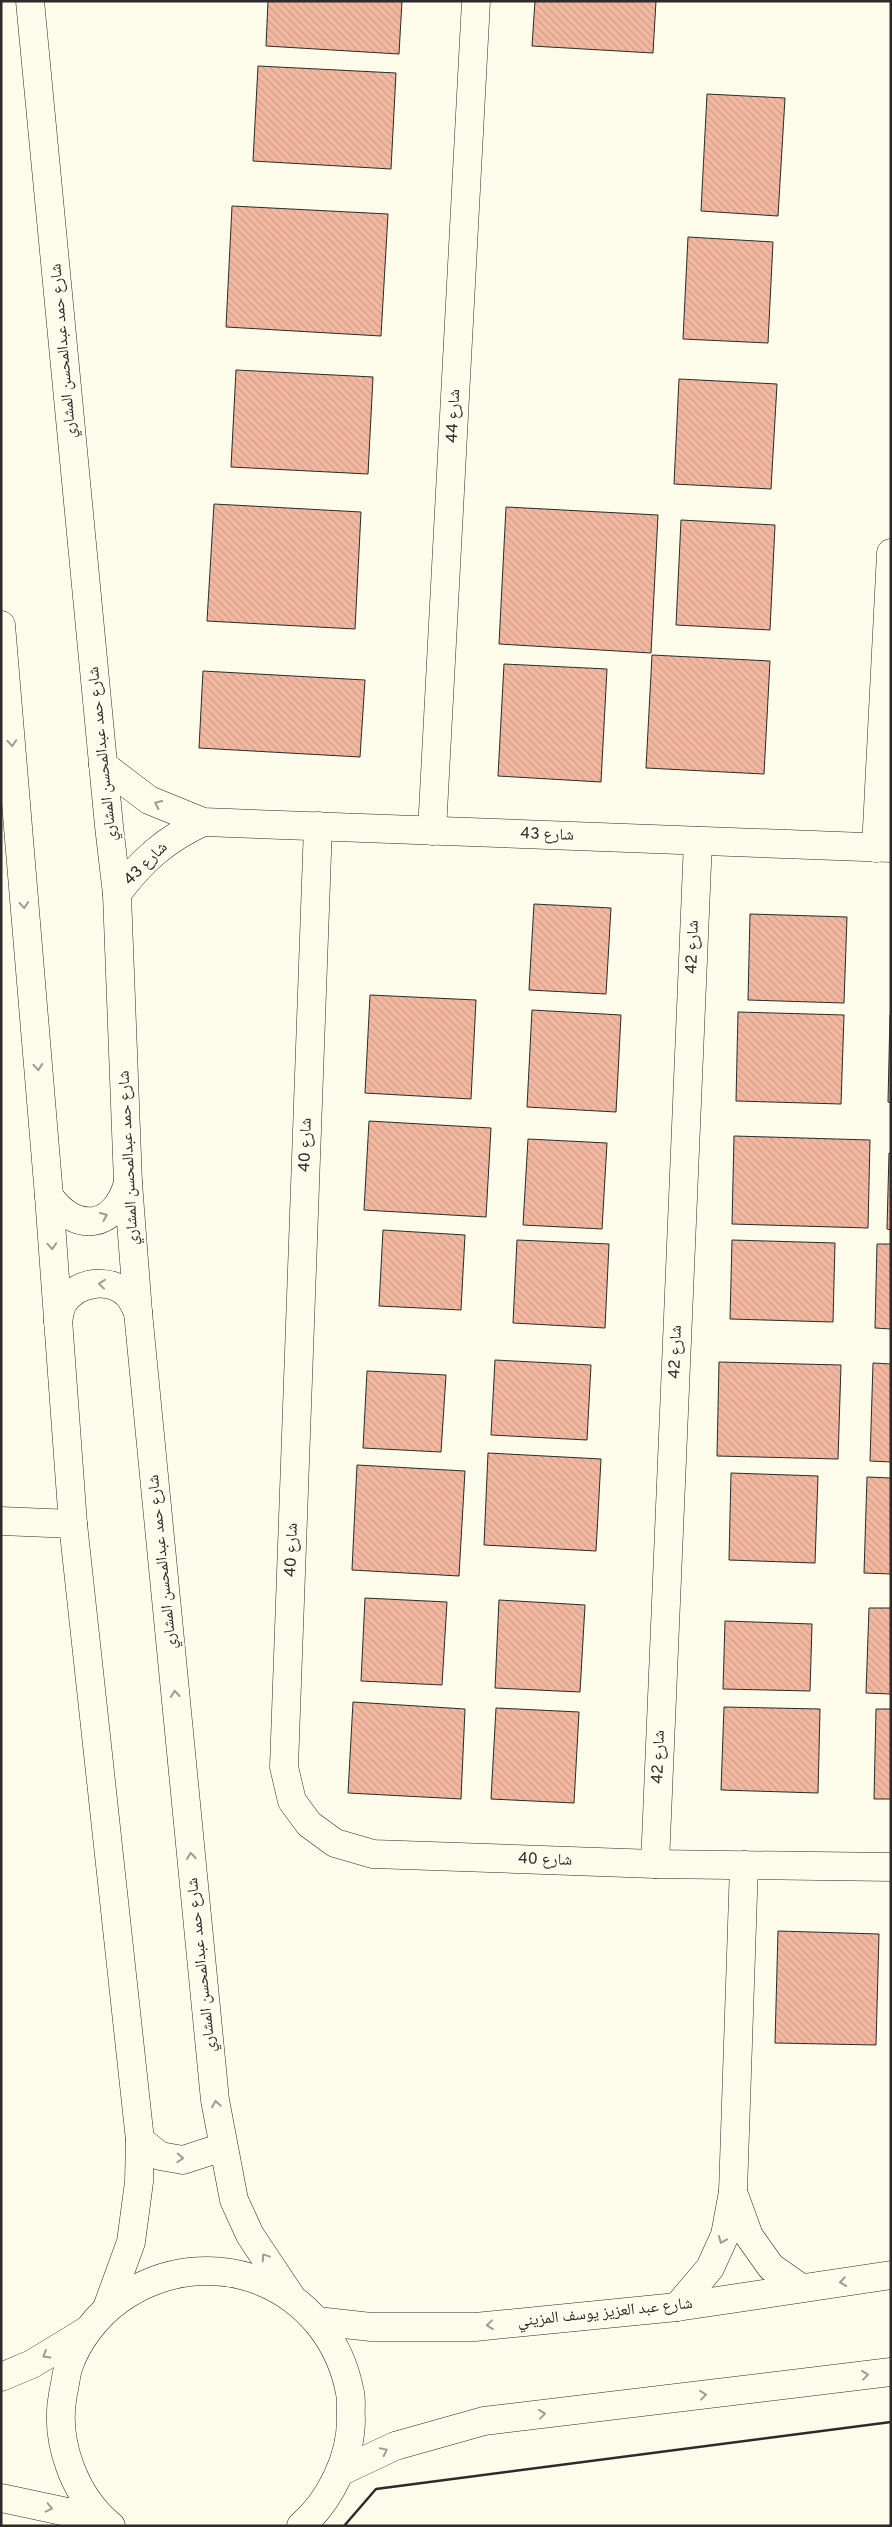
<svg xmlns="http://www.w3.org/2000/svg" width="892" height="2527" font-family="Overpass,'Noto Naskh Arabic',sans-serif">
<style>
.building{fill:url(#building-back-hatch);stroke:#2b2b2b}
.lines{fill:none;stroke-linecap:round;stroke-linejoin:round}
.minor-casing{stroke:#2b2b2b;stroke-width:29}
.minor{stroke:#fdfbea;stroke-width:28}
.wall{stroke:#2b2b2b;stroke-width:2.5}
.oneway{stroke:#9e9d94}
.labels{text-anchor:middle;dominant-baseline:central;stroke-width:4;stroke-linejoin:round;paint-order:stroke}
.street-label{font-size:16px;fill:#2b2b2b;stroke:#fdfbea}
</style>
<defs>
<pattern id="building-back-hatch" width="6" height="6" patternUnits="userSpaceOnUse" patternTransform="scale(1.25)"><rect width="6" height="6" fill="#f2b8a0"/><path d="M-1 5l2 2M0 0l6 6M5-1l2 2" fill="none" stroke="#d09e8a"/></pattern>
</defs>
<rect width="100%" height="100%" fill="#fdfbea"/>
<g class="building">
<polygon points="268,1 402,1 399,54 266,46"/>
<polygon points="535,1 656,1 653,53 532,46"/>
<polygon points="258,66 396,73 391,169 253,161"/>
<polygon points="707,94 785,98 778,216 701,211"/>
<polygon points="232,206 388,214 381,336 226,327"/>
<polygon points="688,237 773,242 768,343 683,339"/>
<polygon points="236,370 373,377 368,474 231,467"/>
<polygon points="679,379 777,384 771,489 674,484"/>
<polygon points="214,504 361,512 355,629 207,621"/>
<polygon points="506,507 658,515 651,653 499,644"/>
<polygon points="681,520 775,525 770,630 676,625"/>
<polygon points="652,655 770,661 764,774 646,768"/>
<polygon points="504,664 607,669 601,782 498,776"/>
<polygon points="203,671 365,680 360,757 199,748"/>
<polygon points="534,904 611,908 606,994 529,990"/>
<polygon points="750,914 847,917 844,1003 748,1000"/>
<polygon points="370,995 476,1000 471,1099 365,1093"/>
<polygon points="532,1010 621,1015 616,1112 527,1107"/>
<polygon points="738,1012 844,1015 841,1104 736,1101"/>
<polygon points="890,1015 891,1015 891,1103 888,1102"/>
<polygon points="369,1121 491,1128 486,1217 364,1210"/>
<polygon points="734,1136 870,1140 868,1228 732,1224"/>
<polygon points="528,1139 607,1143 602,1229 523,1225"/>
<polygon points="889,1153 891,1153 891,1230 887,1229"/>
<polygon points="383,1230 465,1235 461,1310 379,1306"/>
<polygon points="517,1240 609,1244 605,1328 513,1323"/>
<polygon points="732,1240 835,1243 833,1322 730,1319"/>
<polygon points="877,1244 891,1244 891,1329 875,1328"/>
<polygon points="495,1360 591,1365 587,1440 491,1435"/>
<polygon points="719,1362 841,1365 838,1459 717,1456"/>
<polygon points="873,1363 891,1364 891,1462 870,1461"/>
<polygon points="367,1371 446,1375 441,1452 363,1448"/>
<polygon points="488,1453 601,1459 596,1551 484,1545"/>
<polygon points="357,1465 465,1471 459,1576 352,1570"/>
<polygon points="731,1473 818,1476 815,1563 729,1560"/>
<polygon points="867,1477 891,1478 891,1574 864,1573"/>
<polygon points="365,1598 447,1602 442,1685 361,1681"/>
<polygon points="499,1600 585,1605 580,1692 495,1688"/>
<polygon points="869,1608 891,1608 891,1694 866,1693"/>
<polygon points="725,1621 812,1624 810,1691 723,1689"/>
<polygon points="353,1702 465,1709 461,1799 348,1793"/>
<polygon points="724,1707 820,1709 818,1793 721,1790"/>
<polygon points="496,1708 579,1712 574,1803 491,1799"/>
<polygon points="876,1709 891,1709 891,1799 874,1799"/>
<polygon points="778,1931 879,1934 876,2045 775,2043"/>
</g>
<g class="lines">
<defs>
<g id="minor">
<polyline points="30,1 109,826 117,894 128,1183 138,1312 215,2100 234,2200 250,2235 292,2298"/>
<polyline points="1,625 49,1196 73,1524 140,2140 139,2182 131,2242 107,2308"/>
<polyline points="103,765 149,800 203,822 891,848"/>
<polyline points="318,826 284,1767 292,1801 309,1824 335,1843 373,1854 655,1864 891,1867"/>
<polyline points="432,831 476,1"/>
<polyline points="876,848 891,553"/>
<path d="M117,894C141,861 166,839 203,822"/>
<path d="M49,1196C76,1234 115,1229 128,1183"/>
<path d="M58,1322C59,1316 60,1309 63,1303C77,1281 110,1277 128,1295C133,1300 135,1307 138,1312"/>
<polyline points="1,1521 73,1524"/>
<polyline points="655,1864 698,841"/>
<polyline points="140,2140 160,2156 183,2160 223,2147"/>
<polyline points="733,2192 749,2236 771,2267 801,2288"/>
<polyline points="677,2307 710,2268 725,2235 733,2192 744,1865"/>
<polyline points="317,2321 371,2327 475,2327 677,2307 891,2275"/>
<polyline points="1,2377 32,2364 86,2331"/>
<polyline points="340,2472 395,2446 484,2421 891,2372"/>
<polyline points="1,2498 67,2512 96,2526"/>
<path d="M111,2526C74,2496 54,2440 63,2394C65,2385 66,2376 68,2368C77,2341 97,2315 120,2299C210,2236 330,2284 350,2393C352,2401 350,2411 351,2419C351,2458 330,2501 301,2526"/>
</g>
</defs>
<use href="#minor" class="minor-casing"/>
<use href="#minor" class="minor"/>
<polyline class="wall" points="344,2526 376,2489 891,2422"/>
</g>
<defs><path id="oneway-chevron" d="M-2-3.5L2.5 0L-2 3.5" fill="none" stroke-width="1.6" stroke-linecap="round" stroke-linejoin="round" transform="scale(1.25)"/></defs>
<g class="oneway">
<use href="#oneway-chevron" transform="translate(12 743) rotate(86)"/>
<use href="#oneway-chevron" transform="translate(158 804) rotate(-155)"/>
<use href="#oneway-chevron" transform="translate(24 905) rotate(85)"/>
<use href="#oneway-chevron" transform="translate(38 1067) rotate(85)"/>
<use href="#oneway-chevron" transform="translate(104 1216) rotate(-24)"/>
<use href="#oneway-chevron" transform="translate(52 1246) rotate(86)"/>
<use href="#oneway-chevron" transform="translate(102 1284) rotate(-174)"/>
<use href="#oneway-chevron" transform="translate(175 1694) rotate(-96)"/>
<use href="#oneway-chevron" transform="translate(191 1856) rotate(-96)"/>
<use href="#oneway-chevron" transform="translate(216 2104) rotate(-99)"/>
<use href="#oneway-chevron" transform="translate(180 2158) rotate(2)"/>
<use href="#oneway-chevron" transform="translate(722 2240) rotate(112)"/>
<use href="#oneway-chevron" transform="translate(265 2257) rotate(-124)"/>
<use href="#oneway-chevron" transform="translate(843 2282) rotate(171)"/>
<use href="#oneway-chevron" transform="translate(490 2325) rotate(174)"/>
<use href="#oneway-chevron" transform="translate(46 2355) rotate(149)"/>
<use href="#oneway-chevron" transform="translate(865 2375) rotate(-7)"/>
<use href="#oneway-chevron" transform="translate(703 2395) rotate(-7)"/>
<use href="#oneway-chevron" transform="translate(542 2414) rotate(-7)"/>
<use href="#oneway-chevron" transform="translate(384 2451) rotate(-26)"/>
<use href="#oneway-chevron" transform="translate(49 2508) rotate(13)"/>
</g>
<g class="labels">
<g class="street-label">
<text transform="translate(64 351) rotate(-95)">شارع حمد عبدالمحسن المشاري</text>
<text transform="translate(454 416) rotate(-87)">شارع 44</text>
<text transform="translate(103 754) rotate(-96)">شارع حمد عبدالمحسن المشاري</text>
<text transform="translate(547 835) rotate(2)">شارع 43</text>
<text transform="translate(146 864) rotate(-45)">شارع 43</text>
<text transform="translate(693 947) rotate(-88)">شارع 42</text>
<text transform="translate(306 1145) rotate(-88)">شارع 40</text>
<text transform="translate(129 1158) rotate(-93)">شارع حمد عبدالمحسن المشاري</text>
<text transform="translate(676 1352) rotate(-88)">شارع 42</text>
<text transform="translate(292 1550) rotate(-88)">شارع 40</text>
<text transform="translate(163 1562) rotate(-96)">شارع حمد عبدالمحسن المشاري</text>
<text transform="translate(659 1757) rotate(-88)">شارع 42</text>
<text transform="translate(545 1860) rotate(2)">شارع 40</text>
<text transform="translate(202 1965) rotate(-96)">شارع حمد عبدالمحسن المشاري</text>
<text transform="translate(605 2313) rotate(-6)">شارع عبد العزيز يوسف المزيني</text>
</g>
</g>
<rect width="892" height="2527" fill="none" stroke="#2b2b2b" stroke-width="5"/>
</svg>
